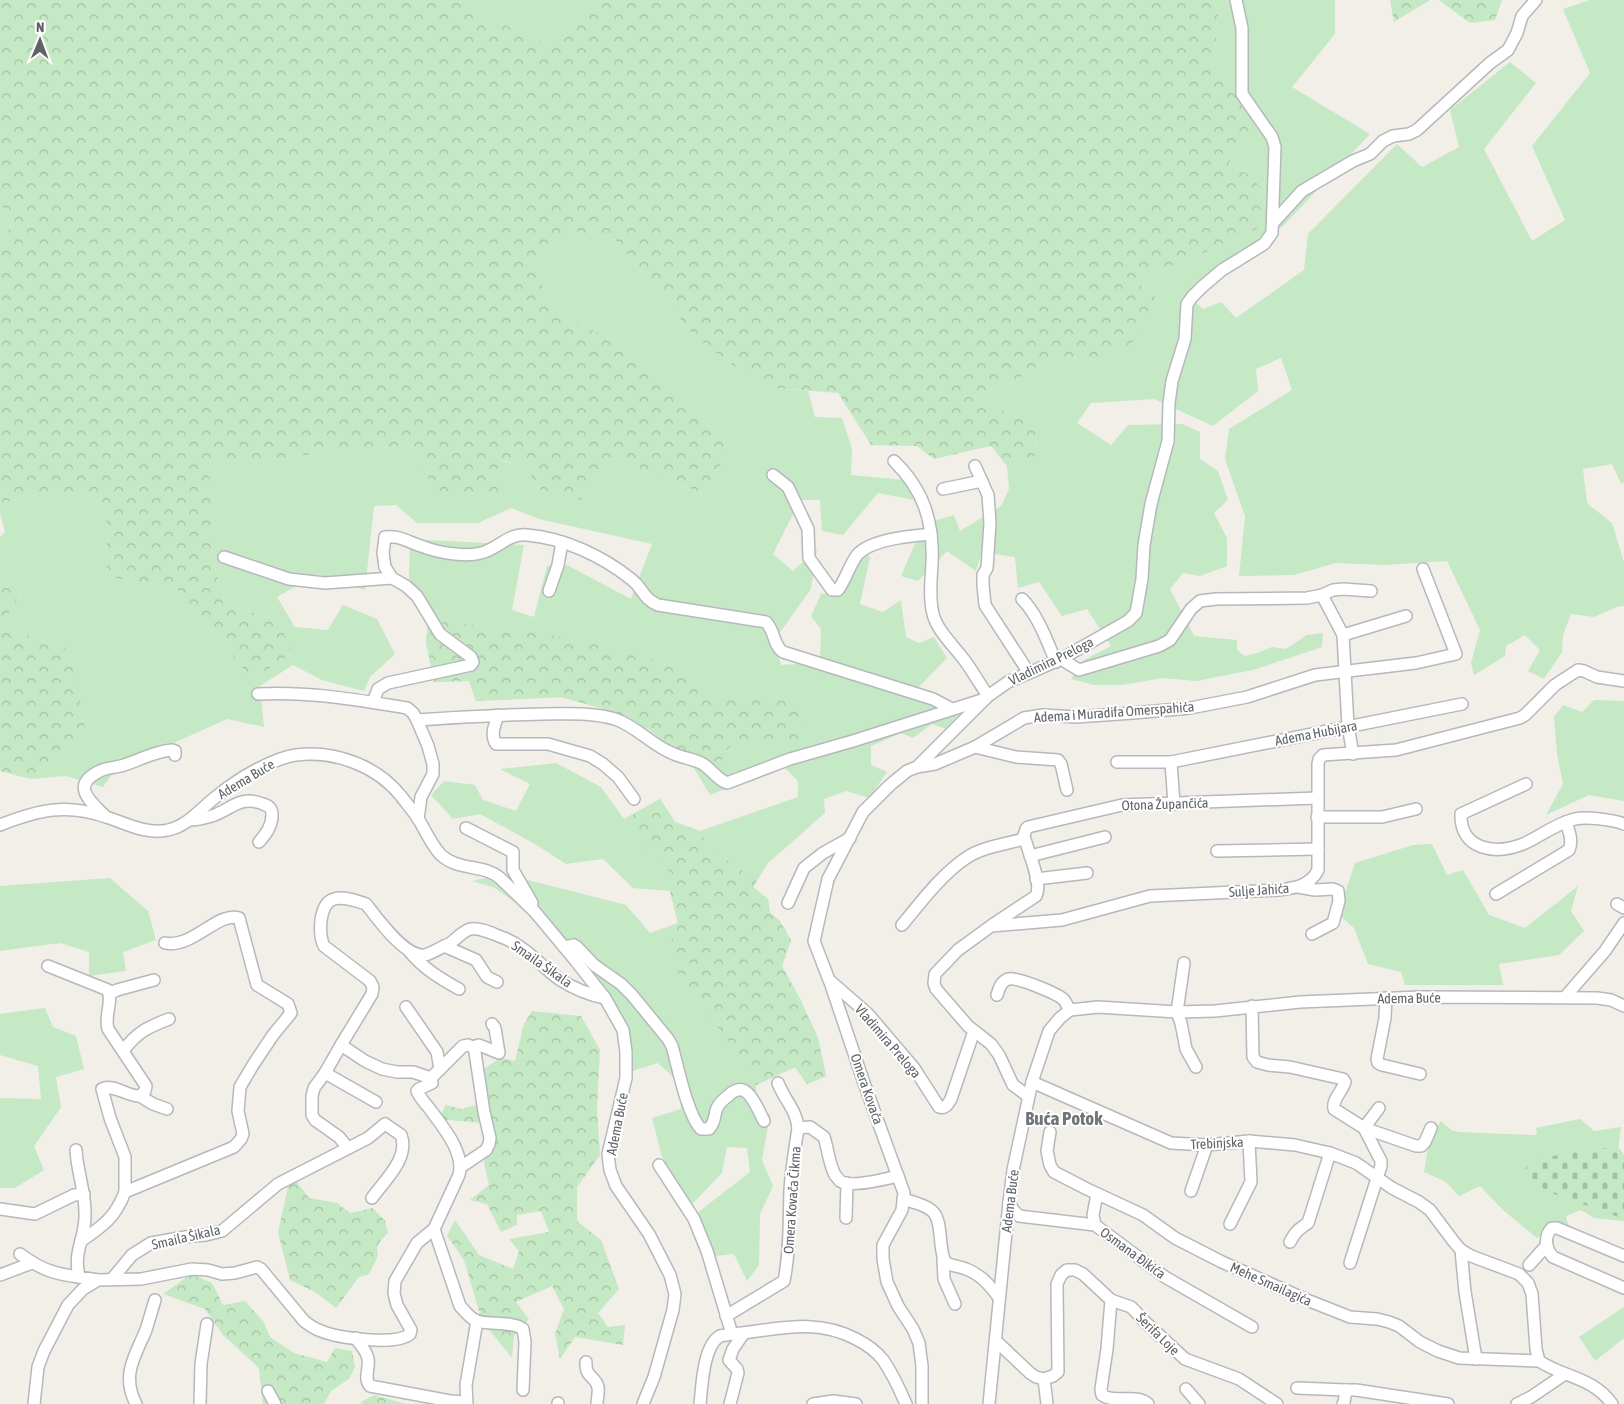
<svg xmlns="http://www.w3.org/2000/svg" width="1624" height="1404" font-family="'Asap Condensed',sans-serif">
<style>
.grass{fill:#c5e8c5}
.forest{fill:url(#forest-crowns)}
.cemetery{fill:url(#cemetery-stones)}
.lines{fill:none;stroke-linecap:round;stroke-linejoin:round}
.minor-casing{stroke:#b5b8bc;stroke-width:14}
.minor{stroke:#fff;stroke-width:11}
.labels{text-anchor:middle;dominant-baseline:central;stroke-width:4;stroke-linejoin:round;paint-order:stroke}
.street-label{font-size:14px;fill:#5f6368;stroke:#fff}
.district-label{font-size:19px;font-weight:bold;fill:#70757a;stroke:#fff}
</style>
<defs>
<pattern id="forest-crowns" width="20" height="18" patternUnits="userSpaceOnUse" patternTransform="scale(1.25)"><rect width="20" height="18" fill="#c5e8c5"/><path d="M2 6a3 3 0 1 1 6 0M12 15a3 3 0 1 1 6 0" fill="none" stroke="#a3c0a4"/></pattern>
<pattern id="cemetery-stones" width="16" height="16" patternUnits="userSpaceOnUse" patternTransform="scale(1.25)"><rect width="16" height="16" fill="#c5e8c5"/><path d="M2 7V4a2 2 0 0 1 4 0v3zM10 15v-3a2 2 0 0 1 4 0v3z" fill="#a3c0a4"/></pattern>
</defs>
<rect width="100%" height="100%" fill="#f1efe8"/>
<g class="grass">
<polygon points="471,0 607,0 548,44 482,15"/>
<polygon points="1220,0 1335,0 1335,34 1292,87 1370,134 1285,224 1195,301 1203,309 1221,302 1236,318 1304,270 1308,234 1397,144 1422,167 1459,147 1450,110 1510,62 1536,83 1484,149 1532,241 1565,220 1532,146 1590,73 1563,9 1590,0 1624,0 1624,483 1621,483 1612,464 1583,469 1587,503 1612,523 1624,562 1624,606 1617,607 1594,617 1571,614 1563,635 1562,652 1544,679 1528,671 1540,650 1525,635 1506,646 1505,656 1474,675 1471,663 1480,630 1447,561 1384,565 1336,563 1294,575 1239,576 1245,516 1225,459 1229,429 1292,390 1281,358 1256,369 1258,391 1213,426 1154,399 1091,403 1077,423 1111,445 1128,425 1182,424 1200,432 1200,459 1218,471 1228,500 1214,513 1227,538 1227,566 1200,576 1183,573 1170,589 1194,636 1237,640 1237,650 1245,656 1257,653 1272,647 1286,649 1307,635 1323,633 1322,647 1253,670 1196,681 1163,678 1122,685 1094,685 1071,679 1084,660 1111,646 1087,609 1062,616 1039,582 1018,588 1015,557 982,552 976,571 947,551 918,581 901,576 914,546 930,522 954,515 960,531 1001,506 1009,489 1007,466 1035,457 1036,425 970,397 1012,382 1057,355 1095,360 1159,300 1136,284 1147,274 1193,258 1257,229 1249,175 1228,164 1251,98 1213,70"/>
<polygon points="0,206 16,214 0,248"/>
<polygon points="568,228 616,240 695,337 762,387 808,391 815,417 842,418 852,449 851,475 904,480 914,500 878,493 843,535 822,531 820,500 800,500 773,554 793,571 817,549 811,589 774,641 781,665 820,662 821,629 811,616 821,594 841,591 863,553 870,557 860,604 883,612 901,600 906,637 919,643 934,637 947,658 917,689 927,705 953,703 957,716 946,729 932,724 913,738 901,733 871,746 871,765 887,772 869,798 846,791 824,799 825,813 768,863 753,887 768,899 770,913 779,920 791,940 782,966 801,1001 818,1038 826,1076 807,1084 795,1067 756,1085 756,1110 770,1114 762,1160 773,1186 760,1214 759,1265 747,1281 734,1254 715,1256 696,1214 750,1172 747,1148 727,1147 722,1173 691,1205 662,1157 652,1118 681,1109 679,1082 658,1063 629,1072 629,1046 557,932 495,888 472,881 504,874 626,905 650,933 678,923 670,891 633,888 603,859 566,864 535,844 480,814 453,819 431,795 444,781 475,785 483,800 516,811 530,784 500,769 556,763 601,787 624,819 660,799 675,822 700,831 798,797 798,781 783,766 710,795 694,768 650,730 611,711 561,697 476,701 469,681 434,682 426,643 429,611 409,583 410,539 524,545 512,610 534,617 547,566 567,565 631,599 652,544 539,519 511,508 478,523 417,523 396,505 374,506 365,590 317,574 277,597 295,627 328,630 343,605 377,619 395,654 370,677 364,691 322,680 293,665 260,686 264,727 227,719 116,769 103,787 66,776 30,779 85,729 71,650 0,626 21,594 0,567 0,537 5,532 0,513 0,503 52,491 106,503 107,577 175,587 252,678 277,620 226,605 213,561 208,462 253,462 322,453 414,445 524,465 539,489 610,457 701,493 732,449 632,352 548,305 534,257"/>
<polygon points="1594,700 1624,701 1624,801 1589,795 1546,815 1563,784 1557,754 1554,717 1563,705 1582,712"/>
<polygon points="1432,844 1447,875 1463,870 1489,915 1525,928 1578,886 1571,911 1584,931 1559,955 1499,964 1503,985 1405,985 1401,972 1368,964 1354,928 1338,914 1355,863 1413,845"/>
<polygon points="110,878 148,911 156,940 123,952 126,971 89,976 89,952 60,943 0,951 0,886"/>
<polygon points="45,1008 53,1027 76,1036 84,1069 56,1077 61,1107 34,1146 44,1170 15,1188 0,1188 0,1098 41,1099 38,1066 0,1055 0,1014"/>
<polygon points="1580,1119 1594,1131 1621,1127 1618,1152 1624,1161 1624,1221 1594,1218 1581,1210 1566,1216 1570,1233 1551,1226 1537,1238 1503,1210 1480,1186 1459,1196 1446,1182 1424,1172 1430,1136 1441,1121 1451,1130 1459,1132 1534,1135 1537,1134 1536,1128"/>
<polygon points="1624,1307 1624,1338 1595,1361 1579,1337"/>
</g>
<g class="forest">
<polygon points="0,0 471,0 482,15 548,44 607,0 1220,0 1213,70 1251,98 1268,117 1228,164 1249,175 1263,190 1257,229 1193,258 1148,274 1137,283 1159,300 1130,346 1095,360 1057,355 1012,382 970,397 1036,425 1035,457 1007,466 991,446 934,459 917,446 871,445 838,393 762,387 695,337 616,240 568,229 534,257 548,305 632,352 732,449 701,493 610,457 581,500 539,489 524,465 500,460 500,496 433,490 414,445 322,453 253,462 209,462 213,561 226,605 277,620 293,653 252,679 175,587 107,577 106,503 52,491 0,503 0,248 16,214 0,206"/>
<polygon points="1390,0 1430,0 1394,22"/>
<polygon points="1439,0 1502,0 1495,20 1470,23"/>
<polygon points="0,567 21,594 0,626 72,650 85,729 30,779 0,771"/>
<polygon points="443,622 532,632 579,640 646,656 689,676 708,700 742,697 794,702 803,724 798,742 758,739 731,744 706,787 694,768 650,730 611,711 561,697 476,701 469,681 434,682 426,638"/>
<polygon points="660,799 675,822 700,831 708,847 757,881 753,888 768,899 770,913 779,920 791,940 782,966 801,1001 818,1038 826,1076 807,1084 795,1067 756,1085 724,1035 679,978 670,946 678,923 670,891 668,866 649,851 624,820"/>
<polygon points="532,1011 581,1016 600,1050 597,1109 600,1155 577,1187 577,1221 601,1240 619,1289 598,1313 608,1327 625,1325 623,1345 575,1337 560,1359 555,1334 564,1309 552,1286 516,1302 529,1319 514,1336 512,1358 482,1321 464,1260 447,1236 455,1220 479,1255 513,1269 519,1251 509,1239 549,1232 541,1211 517,1215 517,1225 501,1232 487,1204 470,1200 489,1185 484,1163 489,1139 482,1123 438,1119 446,1105 461,1109 483,1103 477,1074 500,1058 515,1061 524,1024"/>
<path d="M291,1174L309,1198L337,1203L350,1213L373,1208L385,1221L388,1233C380,1241 375,1245 378,1256L369,1274L359,1277L336,1308L315,1292L290,1280L278,1232Z"/>
<polygon points="191,1274 212,1283 223,1305 245,1301 263,1321 270,1337 294,1353 327,1362 335,1348 352,1351 355,1367 349,1379 331,1391 324,1404 263,1404 259,1368 223,1335 205,1309 163,1294"/>
<polygon points="374,1395 406,1404 362,1404 361,1402"/>
</g>
<polygon class="cemetery" points="1596,1148 1620,1149 1624,1155 1624,1219 1549,1192 1521,1175 1532,1160"/>
<g class="lines">
<defs>
<g id="minor">
<polyline points="1273,223 1302,191 1353,161 1370,154 1383,141 1393,136 1409,134 1417,130 1490,63 1508,50 1517,33 1522,16 1536,0"/>
<path d="M894,461C924,490 934,523 932,564C931,580 929,598 933,614C937,631 955,647 965,661C973,672 980,684 988,696"/>
<polyline points="975,466 988,495 990,523 987,568 983,575 983,585 985,605 1029,673"/>
<path d="M773,475L788,487L808,529L809,558L832,590H838C846,579 849,566 857,555C871,539 911,536 931,534"/>
<polyline points="943,489 982,481"/>
<polyline points="224,557 289,579 325,583 392,578"/>
<polyline points="549,591 558,565 562,542"/>
<polyline points="1322,595 1343,635 1348,726 1353,754"/>
<path d="M1022,599C1038,615 1047,641 1056,662"/>
<polyline points="1343,635 1406,616"/>
<polyline points="1061,659 1079,670 1159,646 1170,640 1191,609 1200,601 1216,599 1307,598 1322,595 1333,590 1343,589 1371,591"/>
<path d="M258,694C309,691 357,700 407,708L413,713L417,720L428,746L433,764V774L421,797L418,819"/>
<path d="M373,702L378,689L388,683L471,665L473,662L471,657L440,634L417,596L406,586L392,578L385,567L383,553L385,537C399,535 408,542 421,546C431,550 444,553 455,554C463,555 473,555 481,553C498,549 508,533 527,535C564,538 602,556 631,579C644,589 642,598 658,605L766,622C775,631 773,645 783,652L933,699L952,709"/>
<path d="M498,715C495,725 490,734 496,744H548L590,756L603,764L618,777L634,799"/>
<path d="M417,720C459,717 501,715 543,714C566,714 592,712 615,719C638,727 652,746 674,754C683,758 694,759 703,764C711,769 717,779 727,783L790,759L853,741L985,699"/>
<polyline points="975,747 1016,757 1058,760 1061,764 1067,790"/>
<polyline points="1117,762 1171,762 1462,704"/>
<polyline points="1171,762 1174,804"/>
<polyline points="917,767 935,764 975,747 1024,718 1043,715 1076,717 1133,713 1190,708 1247,697 1315,675 1416,663 1456,654 1423,569"/>
<path d="M1526,784L1461,814C1460,850 1495,855 1523,844C1540,837 1556,823 1575,819C1586,816 1613,820 1624,824"/>
<path d="M104,815C90,801 71,786 98,772C106,767 116,768 124,765C140,760 155,751 172,750L175,751V755"/>
<polyline points="1317,817 1382,817 1416,809"/>
<path d="M190,820C197,820 205,818 212,816C232,809 240,795 263,804C269,806 272,808 272,815C272,826 266,834 259,842"/>
<path d="M0,825C38,810 66,803 106,817C126,823 146,835 168,830C188,826 201,808 217,796C228,787 241,778 254,771C267,764 282,757 296,755C335,750 377,766 401,796C407,804 414,812 419,820C426,832 432,846 441,855C458,871 484,864 500,878L535,912L575,960L605,998L623,1030L626,1052V1078L608,1154L610,1170L616,1186L649,1234L670,1275L675,1294L673,1310L654,1377L643,1404"/>
<polyline points="466,828 513,852 513,870 532,903"/>
<polyline points="1217,851 1318,849"/>
<polyline points="1030,856 1105,837"/>
<polyline points="1036,879 1087,873"/>
<polyline points="1298,887 1315,890 1333,889 1338,891 1339,901 1333,923 1312,934"/>
<path d="M1496,894L1569,850C1573,841 1569,831 1566,822"/>
<polyline points="788,903 804,868 823,853 850,838"/>
<polyline points="1617,904 1624,908"/>
<path d="M902,925C921,902 941,875 966,858C982,847 1006,844 1024,839"/>
<path d="M992,925L1036,896C1043,883 1027,850 1024,835L1026,829L1028,827L1122,805L1317,798"/>
<polyline points="444,946 476,960 487,977 497,982"/>
<path d="M564,947L574,945L577,947L594,965L621,984L632,995L668,1039L672,1046C678,1067 687,1114 701,1129H709C717,1119 713,1117 717,1108C719,1103 724,1099 728,1096C747,1077 756,1106 764,1121"/>
<path d="M410,952C424,969 441,979 459,989"/>
<polyline points="1184,963 1177,1012 1181,1023 1186,1049 1196,1067"/>
<path d="M48,966L108,990C113,1002 104,1016 108,1029L146,1086L145,1091L140,1096C128,1097 113,1083 102,1089L110,1118L125,1157V1192"/>
<polyline points="830,982 864,1083 904,1193 902,1210 883,1245 883,1259 887,1282 898,1306 913,1329 919,1343 922,1366 922,1404"/>
<polyline points="109,994 117,990 154,980"/>
<path d="M997,995C999,988 1001,982 1008,979C1017,977 1057,993 1064,1000C1066,1003 1068,1007 1070,1010"/>
<polyline points="1565,997 1605,951 1624,923"/>
<polyline points="1386,998 1385,1018 1377,1059 1378,1063 1382,1065 1420,1074"/>
<path d="M1252,1006L1253,1057L1257,1062L1268,1065L1290,1067L1343,1079L1345,1082C1342,1092 1332,1099 1334,1109L1364,1128L1416,1146H1421L1425,1142L1431,1128"/>
<polyline points="406,1007 437,1052 440,1069"/>
<path d="M974,1031L951,1099C948,1104 946,1109 939,1107L914,1068L868,1014L829,980L814,941L828,879L863,812L890,785L907,771L917,767L988,696L1008,682L1061,659L1128,621L1136,613L1142,579L1144,545L1151,504L1168,441L1169,403L1172,381L1185,339L1187,304L1192,297L1202,287L1222,270L1264,244L1272,233L1275,147L1272,137L1242,94V28L1236,0"/>
<polyline points="341,1045 365,1061 382,1069 397,1072 413,1072 431,1078"/>
<polyline points="473,1047 479,1045 499,1053 495,1028 492,1024"/>
<path d="M123,1051C137,1032 148,1027 169,1019"/>
<polyline points="325,1073 376,1102"/>
<path d="M1032,1082L1171,1143L1207,1145L1249,1141L1295,1145L1330,1153L1356,1163L1392,1188L1419,1202L1430,1210L1454,1242L1461,1250L1471,1256L1519,1274L1528,1283L1532,1294L1536,1349L1539,1361C1565,1378 1593,1377 1612,1404"/>
<path d="M778,1083C784,1099 797,1111 798,1128"/>
<polyline points="140,1096 153,1104 167,1109"/>
<path d="M1028,1096L1013,1085L999,1055L991,1044L968,1026L936,989L934,983L935,974L958,950L991,926L1062,920L1150,896L1279,890C1295,888 1310,886 1318,870V764L1319,759L1323,755L1396,750L1520,718L1525,715L1555,685L1578,670L1584,671L1597,677L1624,681"/>
<polyline points="1364,1128 1379,1108"/>
<polyline points="1050,1132 1047,1151 1050,1165 1054,1172 1087,1189 1143,1215 1175,1238 1222,1262 1307,1300 1350,1317 1377,1319 1389,1322 1399,1326 1420,1342 1438,1351 1459,1358 1539,1361"/>
<path d="M348,1148L339,1137L315,1120L312,1115V1096L314,1088L325,1073L341,1045L372,994L373,987L370,981L324,946C318,935 319,903 334,899C344,896 357,901 366,904C377,918 405,958 425,955C433,953 441,947 449,944C456,940 463,930 471,929C480,927 495,935 504,938C526,947 540,965 559,979C573,988 589,995 605,998"/>
<path d="M76,1150C77,1172 86,1193 85,1216C85,1240 73,1250 79,1277L98,1280"/>
<path d="M659,1165L694,1219L707,1251L732,1334C777,1330 814,1317 856,1339C866,1344 876,1351 883,1360C892,1373 900,1390 906,1404"/>
<path d="M461,1167L486,1150L489,1144L490,1138L484,1112L475,1052L473,1047L468,1045L463,1046L431,1078L432,1083L419,1089L417,1091C420,1098 425,1103 429,1108C442,1126 465,1152 459,1175L434,1229L460,1306C465,1311 469,1317 475,1320C486,1326 510,1320 523,1329L525,1342L523,1390"/>
<polyline points="1191,1191 1207,1145"/>
<path d="M903,1199C937,1209 938,1210 941,1244C942,1251 942,1257 946,1263C952,1266 959,1266 966,1269C980,1274 991,1286 999,1298"/>
<polyline points="1009,1202 1013,1210 1019,1216 1095,1225 1165,1277 1252,1327"/>
<polyline points="0,1209 35,1214 74,1195 84,1194"/>
<polyline points="846,1218 847,1183"/>
<polyline points="1230,1224 1251,1182 1249,1141"/>
<polyline points="1095,1225 1093,1215 1097,1194"/>
<path d="M81,1241C103,1226 115,1218 125,1192L234,1147L241,1139L243,1134L238,1111L240,1087L253,1065L273,1035L291,1013L288,1004L257,985L239,918C218,911 192,949 165,943"/>
<path d="M1290,1242C1296,1231 1298,1230 1308,1223L1330,1153"/>
<polyline points="1461,1250 1465,1292 1476,1359"/>
<path d="M20,1254C40,1269 54,1274 79,1277"/>
<path d="M1624,1256L1557,1228H1552C1544,1236 1545,1248 1553,1257L1624,1288"/>
<polyline points="943,1259 944,1279 955,1304"/>
<polyline points="1350,1263 1381,1166 1381,1161 1364,1128"/>
<polyline points="1529,1265 1547,1245"/>
<polyline points="0,1275 32,1263"/>
<path d="M112,1279L132,1255L151,1243L191,1236L206,1235L222,1231L278,1184L368,1138L385,1124L401,1135C410,1158 384,1181 372,1198"/>
<path d="M1111,1300L1107,1349L1101,1389L1102,1395C1115,1404 1137,1393 1148,1404"/>
<path d="M726,1316L784,1281C790,1251 789,1221 790,1191C791,1170 795,1149 798,1128L810,1127L824,1137C828,1149 829,1164 835,1175C836,1176 839,1180 840,1181C850,1188 886,1179 898,1176"/>
<path d="M356,1338C360,1345 367,1351 368,1359C370,1368 363,1378 370,1386L450,1401L466,1402"/>
<polyline points="996,1341 1030,1373 1036,1377 1044,1379"/>
<path d="M586,1362C585,1378 595,1375 598,1387C599,1392 597,1399 597,1404"/>
<polyline points="1297,1388 1346,1390"/>
<polyline points="1186,1389 1199,1404"/>
<polyline points="268,1391 275,1404"/>
<polyline points="558,1403 558,1404"/>
<path d="M34,1404L38,1367L44,1351L68,1305L83,1289L98,1280L141,1279L192,1269L208,1270L222,1274L235,1273L257,1267L261,1269L304,1321C309,1325 315,1329 321,1331C338,1338 396,1346 410,1334L411,1330L397,1305L394,1293L395,1281L417,1243L434,1229"/>
<path d="M136,1404C121,1375 135,1356 146,1330C149,1320 152,1310 155,1300"/>
<polyline points="200,1404 201,1364 207,1324"/>
<polyline points="467,1404 466,1385 477,1321"/>
<path d="M700,1404C702,1386 703,1346 720,1336C723,1335 728,1335 732,1334"/>
<polyline points="730,1404 738,1373 737,1369 729,1360 733,1349 744,1333"/>
<polyline points="813,1404 833,1401 856,1404"/>
<polyline points="989,1404 1009,1202 1013,1170 1032,1082 1049,1031 1060,1018 1070,1010 1098,1007 1177,1012 1215,1011 1300,1002 1420,997 1597,998 1611,1000 1624,1006"/>
<polyline points="1047,1404 1044,1379 1053,1376 1058,1372 1057,1284 1061,1275 1067,1270 1075,1270 1083,1274 1111,1300 1131,1307 1135,1311 1144,1321 1185,1359 1239,1379 1277,1404"/>
<polyline points="1343,1404 1344,1403 1346,1390 1356,1390 1448,1404"/>
<polyline points="1517,1404 1531,1397 1565,1374"/>
</g>
</defs>
<use href="#minor" class="minor-casing"/>
<use href="#minor" class="minor"/>
</g>
<g class="labels">
<g class="street-label">
<text transform="translate(1051 661) rotate(-26)">Vladimira Preloga</text>
<text transform="translate(1114 712) rotate(-4)">Adema i Muradifa Omerspahića</text>
<text transform="translate(1316 733) rotate(-11)">Adema Hubijara</text>
<text transform="translate(246 779) rotate(-31)">Adema Buće</text>
<text transform="translate(1165 804) rotate(-2)">Otona Župančića</text>
<text transform="translate(1259 890) rotate(-4)">Sulje Jahića</text>
<text transform="translate(542 964) rotate(35)">Smaila Šikala</text>
<text transform="translate(1409 998) rotate(-1)">Adema Buće</text>
<text transform="translate(888 1041) rotate(49)">Vladimira Preloga</text>
<text transform="translate(867 1089) rotate(71)">Omera Kovača</text>
<text transform="translate(617 1124) rotate(-79)">Adema Buće</text>
<text transform="translate(1217 1143) rotate(-3)">Trebinjska</text>
<text transform="translate(792 1200) rotate(-86)">Omera Kovača Čikma</text>
<text transform="translate(1010 1201) rotate(-83)">Adema Buće</text>
<text transform="translate(186 1237) rotate(-13)">Smaila Šikala</text>
<text transform="translate(1133 1253) rotate(36)">Osmana Đikića</text>
<text transform="translate(1271 1284) rotate(24)">Mehe Smailagića</text>
<text transform="translate(1158 1334) rotate(44)">Šerifa Loje</text>
</g>
<g class="district-label">
<text x="1064" y="1118">Buća Potok</text>
</g>
</g>
<g transform="translate(40 40) rotate(1)" stroke="#ffffff" stroke-width="4" paint-order="stroke">
<path d="M0-4L9 19L0 12L-9 19Z" fill="#5f6368"/>
<text y="-8" font-size="14" font-weight="bold" text-anchor="middle" fill="#5f6368">N</text>
</g>
</svg>
